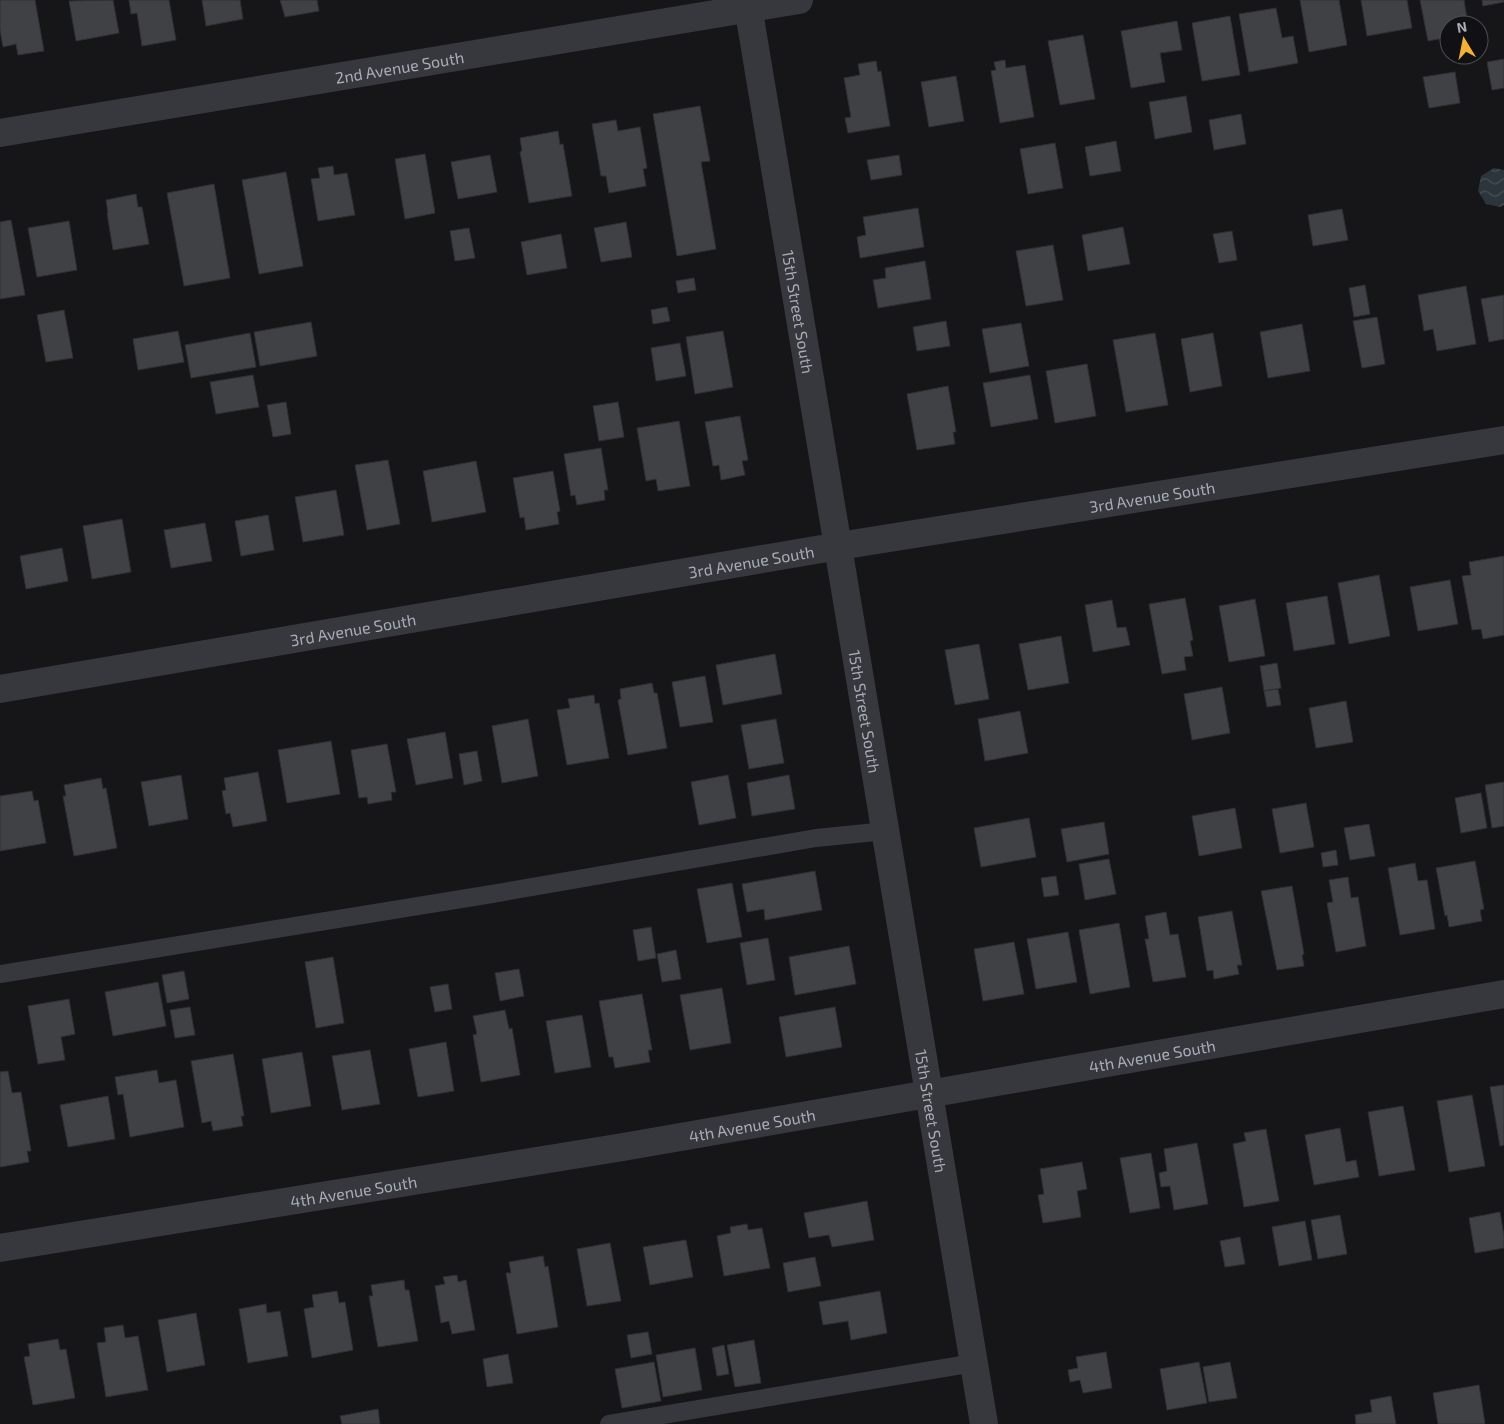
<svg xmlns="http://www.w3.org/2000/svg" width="1504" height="1424" font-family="'Exo 2',sans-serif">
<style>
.water{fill:url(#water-waves)}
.building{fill:#404145;stroke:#303034}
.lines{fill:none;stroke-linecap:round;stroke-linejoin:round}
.lane{stroke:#37383d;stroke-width:18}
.street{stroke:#37383d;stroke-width:28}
.labels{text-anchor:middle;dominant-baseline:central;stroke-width:4;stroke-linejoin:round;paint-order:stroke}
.street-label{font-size:16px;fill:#a8adb8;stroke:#111113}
</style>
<defs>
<pattern id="water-waves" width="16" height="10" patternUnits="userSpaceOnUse" patternTransform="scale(1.25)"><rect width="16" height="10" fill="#2c353c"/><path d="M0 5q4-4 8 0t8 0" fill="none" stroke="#485056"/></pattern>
</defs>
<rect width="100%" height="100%" fill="#161618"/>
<polygon class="water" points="1494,168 1504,170 1504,205 1500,207 1486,204 1478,191 1481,176"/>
<g class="building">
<polygon points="0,0 35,0 44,51 18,55 16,44 3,47 0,30"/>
<polygon points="113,0 119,33 76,41 69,1"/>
<polygon points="129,0 169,0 176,40 142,46 137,13 131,14"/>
<polygon points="202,0 240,0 243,19 206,26"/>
<polygon points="280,0 317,0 319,11 285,17"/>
<polygon points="1300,0 1339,0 1347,45 1309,52"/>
<polygon points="1361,0 1407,0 1412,28 1367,36"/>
<polygon points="1420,0 1464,0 1468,25 1449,25 1449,37 1428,41"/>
<polygon points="1482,0 1504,0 1504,2 1483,6"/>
<polygon points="1276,8 1282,38 1293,36 1298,63 1249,72 1239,14"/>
<polygon points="1230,16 1240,75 1202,81 1192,23"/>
<polygon points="1177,21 1182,50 1160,53 1165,82 1131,88 1121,31"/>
<polygon points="1083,35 1095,99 1060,105 1048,41"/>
<polygon points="1504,59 1504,88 1492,90 1487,62"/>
<polygon points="1005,60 1006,68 1025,65 1034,117 1000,123 991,71 996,70 994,62"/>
<polygon points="876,61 878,72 881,71 890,126 848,133 845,118 851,117 844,78 860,75 858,64"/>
<polygon points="1455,72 1460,103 1429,108 1423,77"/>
<polygon points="956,76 964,121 929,127 921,82"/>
<polygon points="1186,96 1192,132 1155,139 1149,102"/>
<polygon points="700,106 710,161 701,162 716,249 677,256 653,114"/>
<polygon points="1241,114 1246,144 1214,150 1209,120"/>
<polygon points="616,120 618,131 640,127 647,168 643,169 646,186 609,193 606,176 601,176 592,124"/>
<polygon points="558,131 560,145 563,144 572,196 529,203 520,152 522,151 520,138"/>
<polygon points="1116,141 1121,171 1090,176 1085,147"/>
<polygon points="1055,143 1063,188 1028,194 1020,149"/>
<polygon points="425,154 435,213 405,219 395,159"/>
<polygon points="490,155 497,192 458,199 451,162"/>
<polygon points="899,155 902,175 871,180 867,160"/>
<polygon points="333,166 334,175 347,173 355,215 318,221 311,179 320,178 318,168"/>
<polygon points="286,172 303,266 259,274 242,180"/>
<polygon points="214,184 230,278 184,286 167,193"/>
<polygon points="136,194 138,207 142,207 149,244 113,250 107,213 108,213 106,200"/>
<polygon points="918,208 924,247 860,258 857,237 866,235 863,217"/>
<polygon points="1342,209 1348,240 1313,246 1308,215"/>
<polygon points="11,220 25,295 0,299 0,222"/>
<polygon points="69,221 77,270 37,277 28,228"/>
<polygon points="626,222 632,257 601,262 594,228"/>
<polygon points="1123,227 1130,264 1088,271 1082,235"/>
<polygon points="469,228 475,258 455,261 450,231"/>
<polygon points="1232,231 1237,260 1219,263 1213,234"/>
<polygon points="561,234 567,268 527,275 521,242"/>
<polygon points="1053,245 1063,300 1026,306 1016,251"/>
<polygon points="925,261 931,299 878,308 873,280 886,278 885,268"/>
<polygon points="694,278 696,290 678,293 676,281"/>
<polygon points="1365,285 1370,314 1354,317 1349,288"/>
<polygon points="1466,286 1476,344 1437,351 1433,329 1424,331 1418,295"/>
<polygon points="1504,295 1504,339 1489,342 1481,299"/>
<polygon points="667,307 670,321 653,324 651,310"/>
<polygon points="64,310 73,358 46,362 37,315"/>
<polygon points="1377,317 1385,364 1362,368 1353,321"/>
<polygon points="946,321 950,346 917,351 913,327"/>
<polygon points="311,322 317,356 260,366 254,332"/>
<polygon points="1021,323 1029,366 990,373 982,329"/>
<polygon points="1302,324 1310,371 1268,378 1260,332"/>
<polygon points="178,331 184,362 138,370 133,339"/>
<polygon points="723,331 733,387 695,394 686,337"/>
<polygon points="250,333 256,367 191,378 185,345"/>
<polygon points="1155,333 1168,405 1126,412 1113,340"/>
<polygon points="1213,333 1222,386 1190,392 1181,339"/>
<polygon points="680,343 686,376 656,381 651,348"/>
<polygon points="1087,364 1096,416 1055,423 1046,371"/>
<polygon points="253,375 259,407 216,414 210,382"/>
<polygon points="1030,375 1038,419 991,427 983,383"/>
<polygon points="948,386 956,432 953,432 955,444 917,450 907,394"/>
<polygon points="286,402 291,434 273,437 267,405"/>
<polygon points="618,402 624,437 599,441 593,406"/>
<polygon points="740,416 748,460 742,461 745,475 721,480 719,465 713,466 705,422"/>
<polygon points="679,421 690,486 658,491 656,479 646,481 637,428"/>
<polygon points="601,448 608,490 604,490 605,500 577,505 575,495 571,496 564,454"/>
<polygon points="388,460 400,524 367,530 355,465"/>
<polygon points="476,461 486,512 432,522 423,471"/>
<polygon points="553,471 560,511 557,512 559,524 526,530 524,517 520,518 513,478"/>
<polygon points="336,490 344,535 303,542 295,497"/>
<polygon points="268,515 274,550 241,556 235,521"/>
<polygon points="122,519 131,572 92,579 83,526"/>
<polygon points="205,523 212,561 171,568 164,530"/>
<polygon points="62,548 68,581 26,589 20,556"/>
<polygon points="1504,556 1504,635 1483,639 1481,629 1472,630 1462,576 1471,575 1469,562"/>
<polygon points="1379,575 1390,636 1349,644 1338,583"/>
<polygon points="1450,580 1458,624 1418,631 1410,587"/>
<polygon points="1327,596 1335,644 1294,651 1286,603"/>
<polygon points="1185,598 1193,640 1190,641 1193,656 1184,657 1186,670 1162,674 1149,604"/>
<polygon points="1255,599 1265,656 1229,662 1219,606"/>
<polygon points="1112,600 1117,628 1126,627 1130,645 1093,652 1085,605"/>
<polygon points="1061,636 1069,683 1028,690 1019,644"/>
<polygon points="979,644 989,699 955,705 945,650"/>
<polygon points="775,654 782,694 723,705 716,665"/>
<polygon points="1277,663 1281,688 1264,691 1260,666"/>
<polygon points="705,676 713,722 680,727 672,682"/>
<polygon points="652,683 654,693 657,693 667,748 628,755 618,700 621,699 620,689"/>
<polygon points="1222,687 1230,733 1192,740 1184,694"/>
<polygon points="1278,689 1281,705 1267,707 1264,691"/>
<polygon points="594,695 595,704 599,703 609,758 567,765 557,710 570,708 568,699"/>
<polygon points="1346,701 1353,742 1316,748 1309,708"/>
<polygon points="1020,711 1028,753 985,761 978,719"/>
<polygon points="528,719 538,776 502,783 492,726"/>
<polygon points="776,719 784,763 749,769 741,725"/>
<polygon points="445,732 453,778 416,785 407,739"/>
<polygon points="331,741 340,794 287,803 278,750"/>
<polygon points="387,744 396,792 391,792 392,800 368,804 367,797 359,798 351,750"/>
<polygon points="477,751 482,781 464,785 459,754"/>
<polygon points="258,772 267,821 233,827 230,813 226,814 222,791 226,790 224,778"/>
<polygon points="181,775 188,819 149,826 141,782"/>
<polygon points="728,775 736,818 699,825 691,782"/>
<polygon points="789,775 795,809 752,816 747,783"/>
<polygon points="101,778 103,789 106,788 117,848 74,856 63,796 66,796 64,785"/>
<polygon points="1504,782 1504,826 1492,828 1485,785"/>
<polygon points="32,791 34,801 38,800 46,843 0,851 0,796"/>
<polygon points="1481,793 1487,828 1461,833 1455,798"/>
<polygon points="1306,803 1314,847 1280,853 1272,809"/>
<polygon points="1235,808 1242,848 1199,856 1192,816"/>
<polygon points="1029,818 1036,857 981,867 974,828"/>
<polygon points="1104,822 1109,854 1067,862 1061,829"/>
<polygon points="1369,824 1375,856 1350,860 1344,828"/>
<polygon points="1336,850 1338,865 1323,867 1321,853"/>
<polygon points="1109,859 1116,894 1085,900 1079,864"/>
<polygon points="1475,861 1484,909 1480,910 1482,921 1449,927 1447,915 1445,916 1436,868"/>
<polygon points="1415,863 1418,881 1427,880 1435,929 1400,935 1388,868"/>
<polygon points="815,871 822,910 765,920 764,909 747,912 742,884"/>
<polygon points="1056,876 1059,895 1044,897 1041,878"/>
<polygon points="1348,877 1351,898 1358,897 1366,946 1336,952 1327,903 1333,902 1329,880"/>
<polygon points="732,883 742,937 707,943 697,889"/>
<polygon points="1292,886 1304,954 1302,955 1304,966 1277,970 1261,891"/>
<polygon points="1232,911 1242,965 1237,965 1239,974 1214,979 1213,970 1207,971 1198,917"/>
<polygon points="1166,912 1170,935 1178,934 1186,977 1153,982 1145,939 1149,939 1145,916"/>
<polygon points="1119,923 1130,987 1090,994 1079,930"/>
<polygon points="651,927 656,958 638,961 633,930"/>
<polygon points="1068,932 1077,982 1036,989 1027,939"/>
<polygon points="768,938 775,980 747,985 740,943"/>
<polygon points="1014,942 1024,994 983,1001 974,949"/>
<polygon points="849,946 856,984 795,995 789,957"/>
<polygon points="676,950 681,979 662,982 657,954"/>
<polygon points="333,957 344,1023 316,1028 305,962"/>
<polygon points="519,969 524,996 500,1001 495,973"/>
<polygon points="184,971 189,999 167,1003 162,975"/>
<polygon points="158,982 166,1026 113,1036 105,992"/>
<polygon points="448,984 452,1009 435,1012 430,987"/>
<polygon points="722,988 731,1043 690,1050 680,995"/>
<polygon points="642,994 652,1050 648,1050 650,1062 615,1068 613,1057 609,1057 599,1001"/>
<polygon points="69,999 75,1034 61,1037 65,1060 38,1064 28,1006"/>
<polygon points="190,1007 195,1035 175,1038 170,1010"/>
<polygon points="835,1007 842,1047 786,1057 779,1017"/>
<polygon points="505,1010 509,1029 512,1028 520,1075 481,1082 473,1035 477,1034 473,1016"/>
<polygon points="582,1015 591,1067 555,1073 546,1021"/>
<polygon points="446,1042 454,1091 418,1097 409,1049"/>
<polygon points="370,1050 380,1104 342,1110 332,1056"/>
<polygon points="302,1052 311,1106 271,1113 262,1059"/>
<polygon points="233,1054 244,1116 241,1116 243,1126 213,1131 211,1121 202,1123 191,1061"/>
<polygon points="157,1070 159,1083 176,1080 184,1127 130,1137 123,1094 118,1095 115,1077"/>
<polygon points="8,1071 12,1093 21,1092 31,1151 27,1151 29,1162 0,1167 0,1072"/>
<polygon points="1504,1085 1504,1145 1500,1146 1490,1087"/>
<polygon points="1472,1095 1485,1166 1449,1172 1437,1101"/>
<polygon points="108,1096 115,1139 68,1147 60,1105"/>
<polygon points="1403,1106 1415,1170 1379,1176 1368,1112"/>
<polygon points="1340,1128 1346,1162 1356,1160 1359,1177 1314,1185 1305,1135"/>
<polygon points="1266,1129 1279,1201 1244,1207 1233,1144 1246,1141 1244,1133"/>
<polygon points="1197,1143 1208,1204 1174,1210 1170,1186 1161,1187 1159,1173 1167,1171 1164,1149"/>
<polygon points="1151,1153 1160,1208 1130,1213 1120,1158"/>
<polygon points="1082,1162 1087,1189 1077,1191 1081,1217 1043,1223 1038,1195 1044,1194 1040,1169"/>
<polygon points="867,1201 874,1240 832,1247 829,1235 809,1238 804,1213"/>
<polygon points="1500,1212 1504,1236 1504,1248 1475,1253 1469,1218"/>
<polygon points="1340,1215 1347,1254 1318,1259 1311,1220"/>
<polygon points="1305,1221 1312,1260 1279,1266 1272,1227"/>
<polygon points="747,1224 748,1230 762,1228 770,1268 724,1276 717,1236 731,1233 730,1227"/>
<polygon points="1240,1237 1245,1264 1225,1267 1220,1241"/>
<polygon points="686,1240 693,1277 650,1285 643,1247"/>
<polygon points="610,1243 621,1301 587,1306 577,1249"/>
<polygon points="543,1256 545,1267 548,1266 558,1327 517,1334 506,1273 511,1273 509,1262"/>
<polygon points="815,1257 821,1286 788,1292 783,1263"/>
<polygon points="457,1275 458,1282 466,1280 475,1330 452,1334 449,1321 441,1323 435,1286 445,1284 443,1277"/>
<polygon points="404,1280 405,1290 409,1290 418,1341 378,1347 369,1296 373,1296 371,1285"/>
<polygon points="337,1291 339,1303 345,1302 353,1350 312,1358 304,1309 314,1307 312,1295"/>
<polygon points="880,1291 887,1333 851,1340 848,1321 823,1325 819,1302"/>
<polygon points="266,1304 267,1313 280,1311 288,1356 248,1363 239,1309"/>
<polygon points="196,1313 205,1365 167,1372 158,1320"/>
<polygon points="123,1325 125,1338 138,1336 148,1390 106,1397 97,1343 106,1342 104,1328"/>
<polygon points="648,1332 652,1354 631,1358 627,1335"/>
<polygon points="58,1339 60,1350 66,1349 75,1398 33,1405 24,1357 30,1356 28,1344"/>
<polygon points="754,1340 761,1383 735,1387 727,1345"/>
<polygon points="724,1345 729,1374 717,1376 712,1348"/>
<polygon points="695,1348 702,1390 663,1397 656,1355"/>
<polygon points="1106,1352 1112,1388 1083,1393 1080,1380 1070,1382 1068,1370 1078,1368 1076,1357"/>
<polygon points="508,1354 513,1383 487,1387 483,1359"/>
<polygon points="654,1362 661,1401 622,1408 615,1369"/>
<polygon points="1199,1362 1207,1403 1167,1410 1160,1369"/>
<polygon points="1230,1362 1237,1398 1209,1402 1203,1367"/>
<polygon points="1479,1385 1485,1424 1438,1424 1433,1393"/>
<polygon points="1391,1396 1396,1424 1356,1424 1355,1415 1372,1412 1370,1400"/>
<polygon points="378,1409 380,1424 342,1424 340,1416"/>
</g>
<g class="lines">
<g class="lane">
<polyline points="0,974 492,894 816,838 886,831"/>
<polyline points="609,1424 974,1363"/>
</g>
<g class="street">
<path id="s1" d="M747,0L984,1424"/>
<path id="s2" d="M0,133L799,0"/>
<path id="s3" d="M0,689L839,546L1504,440"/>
<path id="s4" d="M0,1248L623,1147L1504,994"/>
</g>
</g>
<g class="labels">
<g class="street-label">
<text stroke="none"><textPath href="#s2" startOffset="405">2nd Avenue South</textPath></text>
<text stroke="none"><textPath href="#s1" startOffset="316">15th Street South</textPath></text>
<text stroke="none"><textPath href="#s3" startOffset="1168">3rd Avenue South</textPath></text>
<text stroke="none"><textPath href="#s3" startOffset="762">3rd Avenue South</textPath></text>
<text stroke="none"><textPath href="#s3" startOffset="358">3rd Avenue South</textPath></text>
<text stroke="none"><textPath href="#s1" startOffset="721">15th Street South</textPath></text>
<text stroke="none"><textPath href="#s4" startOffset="1168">4th Avenue South</textPath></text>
<text stroke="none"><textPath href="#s1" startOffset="1126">15th Street South</textPath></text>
<text stroke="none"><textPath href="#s4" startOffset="762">4th Avenue South</textPath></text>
<text stroke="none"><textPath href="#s4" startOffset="358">4th Avenue South</textPath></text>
</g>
</g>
<g transform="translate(1464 40) rotate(350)"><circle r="24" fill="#111113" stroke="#4d4f55"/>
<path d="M0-4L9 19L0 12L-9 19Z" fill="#f2b134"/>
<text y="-8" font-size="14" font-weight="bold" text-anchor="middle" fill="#a8adb8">N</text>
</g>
</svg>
